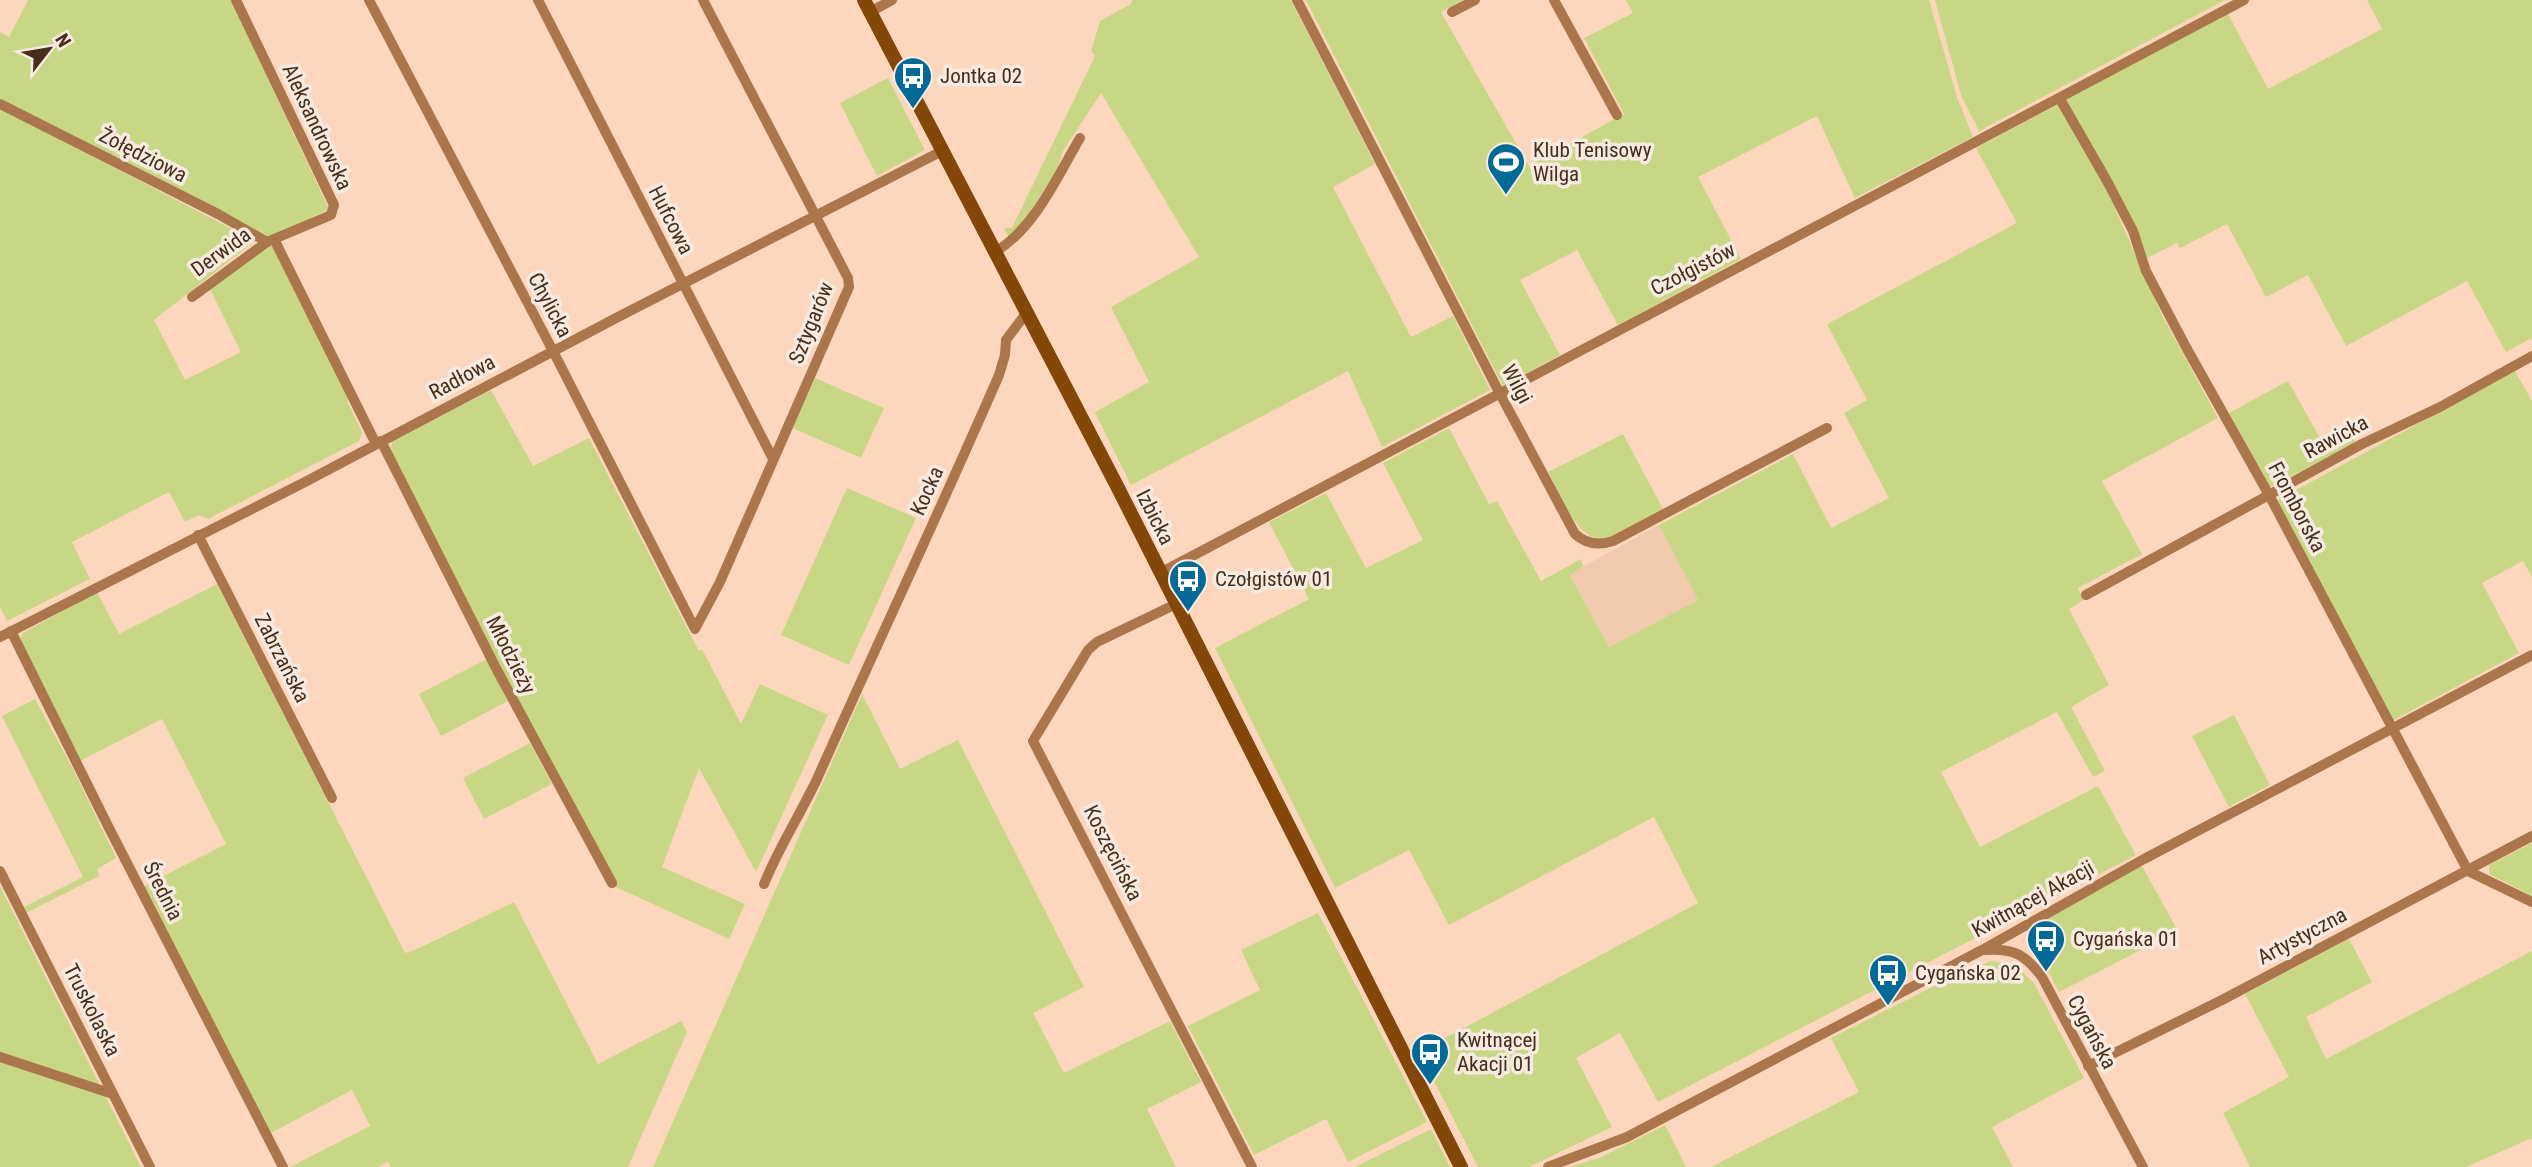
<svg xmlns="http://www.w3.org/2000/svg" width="2532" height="1167" font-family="'Roboto Condensed',sans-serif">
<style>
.built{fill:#f1c9ac}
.green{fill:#c8d786}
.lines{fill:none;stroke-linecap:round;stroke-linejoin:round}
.street{stroke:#ac764d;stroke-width:10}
.secondary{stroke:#84470a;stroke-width:14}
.labels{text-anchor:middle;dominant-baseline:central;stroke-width:7;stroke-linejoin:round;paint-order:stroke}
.poi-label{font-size:21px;fill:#452e1c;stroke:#f7eae1;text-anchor:start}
.street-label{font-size:21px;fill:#452e1c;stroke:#f7eae1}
</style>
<rect width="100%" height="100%" fill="#fcd7bd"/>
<polygon class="built" points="1659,525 1698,600 1609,647 1570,574"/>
<g class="green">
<polygon points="28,0 231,0 329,209 269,238 0,99 0,32 9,37"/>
<polygon points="1132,0 1291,0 1375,164 1333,187 1411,337 1453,316 1490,390 1382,447 1348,371 1131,485 1095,412 1149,382 1111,307 1199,257 1101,93 1063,151 1057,170 1018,230 1009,238 1004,228 1012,228 1095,56 1091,51 1100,21 1131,4"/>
<polygon points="1306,0 1463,0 1441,12 1529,166 1624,114 1584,38 1633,13 1626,0 1929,0 1957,97 1973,137 1855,198 1817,116 1698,177 1741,259 1618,325 1577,250 1520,280 1560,355 1503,386"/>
<polygon points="1935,0 2225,0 1979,131 1961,95"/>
<polygon points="2367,0 2532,0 2532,338 2506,352 2467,281 2346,346 2308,275 2266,297 2227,224 2180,248 2177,243 2147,258 2065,100 2228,14 2268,89 2382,29"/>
<polygon points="888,78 925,150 877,176 840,103"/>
<polygon points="2061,103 2110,197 2162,315 2218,418 2102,481 2142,554 2078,588 2084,600 2069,609 2109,685 2071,707 2105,771 2093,777 2057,712 1941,772 1980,847 2098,786 2136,855 1658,1102 1620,1033 1576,1058 1612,1127 1529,1167 1478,1167 1419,1052 1698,903 1654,817 1449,925 1409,850 1335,888 1215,648 1309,599 1269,522 1326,493 1366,568 1423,540 1383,463 1449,428 1489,504 1497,501 1541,581 1581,559 1583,566 1570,575 1609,647 1698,600 1659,525 1793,454 1831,528 1889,498 1844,413 1867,400 1827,324 2017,223 1976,148"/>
<polygon points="0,108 255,241 154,320 185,380 241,352 210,289 272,242 292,287 350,399 347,401 362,432 359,441 208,519 199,515 185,522 169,492 72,542 90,579 7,621 0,607"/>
<polygon points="2515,371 2532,401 2532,577 2523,561 2482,583 2519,653 2394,720 2276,501"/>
<polygon points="815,378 884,408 861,458 792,428"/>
<polygon points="2288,381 2326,449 2352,435 2356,443 2270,487 2229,413"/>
<polygon points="491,390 533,466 589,438 699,651 702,649 741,724 760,684 828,715 756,872 699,768 662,867 745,904 729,939 616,887 517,702 390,452 392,442"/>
<path d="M1623,434L1663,509L1603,540C1576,539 1560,493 1548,472Z"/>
<polygon points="847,488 916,518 849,665 781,635"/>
<polygon points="217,584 405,953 417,949 514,902 598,1064 681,1021 687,1032 628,1167 391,1167 388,1162 378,1167 290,1167 370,1126 352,1090 269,1134 142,887 226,844 162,719 80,761 19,643 23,633 97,592 119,634"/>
<polygon points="487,659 508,701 441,736 419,694"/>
<polygon points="862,694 900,769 958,740 1084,987 1033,1013 1064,1073 1170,1021 1201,1082 1147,1109 1176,1167 653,1167"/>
<polygon points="35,699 73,769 116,858 97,869 99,876 26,913 24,907 83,877 2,716"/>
<polygon points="2234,715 2270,785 2229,807 2192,736"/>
<polygon points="530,743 552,784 484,819 463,778"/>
<polygon points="2532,843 2532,896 2489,874 2489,865"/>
<polygon points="2142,866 2178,931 2059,992 2025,927"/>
<polygon points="0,886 141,1167 0,1167"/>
<polygon points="1318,913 1427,1122 1348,1162 1326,1119 1254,1155 1188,1026 1260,990 1241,950"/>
<polygon points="2349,939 2372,982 2306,1017 2326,1059 2532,951 2532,1138 2466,1167 2250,1167 2223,1113 2289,1077 2245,994"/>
<polygon points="1991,961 2015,965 2034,983 2084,1078 1992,1127 2013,1167 1711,1167 1859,1092 1831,1038 1956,975"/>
<polygon points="1665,1125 1686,1167 1569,1167 1599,1158"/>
<polygon points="1431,1129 1450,1167 1355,1167"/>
</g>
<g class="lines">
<g class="street">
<polyline points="369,0 553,351 695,629 720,582 849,287 848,278 703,0"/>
<polyline points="538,0 772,457"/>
<path d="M1297,0L1499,392L1575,534C1586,544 1598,546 1613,541L1827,428"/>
<polyline points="1554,0 1617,115"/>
<polyline points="870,12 892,0"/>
<polyline points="1452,12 1475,0"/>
<polyline points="2060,99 2107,181 2133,231 2146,271 2187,349 2269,495 2468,871 2532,902"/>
<polyline points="0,104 218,214 267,242"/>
<polyline points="274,239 376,444"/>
<path d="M995,252C1035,228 1057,177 1080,138"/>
<polyline points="192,297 267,242 331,215 334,205 236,0"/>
<polyline points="381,441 497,670 612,883"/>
<polyline points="198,535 332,798"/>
<polyline points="1160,573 2244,0"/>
<polyline points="2086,595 2362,444 2440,407 2532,356"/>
<polyline points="1176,604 1097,642 1088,650 1033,741 1252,1167"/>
<polyline points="11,631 108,826 283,1167"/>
<polyline points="0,637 305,482 618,317 942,151"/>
<polyline points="0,871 150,1167"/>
<path d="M764,884C779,847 800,815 817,779C877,644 940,511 999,375L1005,355L1006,340L1027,312"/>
<path d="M1985,950C2013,948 2025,954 2042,977L2143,1167"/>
<polyline points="0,1057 113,1094"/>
<polyline points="2088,1066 2222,1000 2532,836"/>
<polyline points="1548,1167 1627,1137 1982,950 2144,859 2532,655"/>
</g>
<polyline class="secondary" points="864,0 1117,486 1461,1167"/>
</g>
<defs>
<symbol id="bus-pin" viewBox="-11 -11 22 30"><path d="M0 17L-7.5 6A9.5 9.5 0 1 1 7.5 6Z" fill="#036997" stroke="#f7eae1"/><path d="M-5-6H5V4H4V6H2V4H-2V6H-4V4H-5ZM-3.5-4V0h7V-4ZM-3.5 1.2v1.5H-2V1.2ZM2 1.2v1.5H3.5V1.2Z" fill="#fff"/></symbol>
<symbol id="stadium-pin" viewBox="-11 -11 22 30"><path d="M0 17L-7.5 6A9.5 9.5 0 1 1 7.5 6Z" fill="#036997" stroke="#f7eae1"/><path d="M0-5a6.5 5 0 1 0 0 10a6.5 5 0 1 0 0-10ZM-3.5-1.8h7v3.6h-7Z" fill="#fff"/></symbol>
</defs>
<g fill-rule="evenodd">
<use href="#bus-pin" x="891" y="54" width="44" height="60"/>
<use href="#stadium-pin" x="1484" y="140" width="44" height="60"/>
<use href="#bus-pin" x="1166" y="557" width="44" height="60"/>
<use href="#bus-pin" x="2024" y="917" width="44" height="60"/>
<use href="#bus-pin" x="1866" y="951" width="44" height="60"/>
<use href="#bus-pin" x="1408" y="1030" width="44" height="60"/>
</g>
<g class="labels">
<g class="poi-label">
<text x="940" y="76">Jontka 02</text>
<text x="1533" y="150">Klub Tenisowy<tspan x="1533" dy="24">Wilga</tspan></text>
<text x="1215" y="579">Czołgistów 01</text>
<text x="2073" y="939">Cygańska 01</text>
<text x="1915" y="973">Cygańska 02</text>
<text x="1457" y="1040">Kwitnącej<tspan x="1457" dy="24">Akacji 01</tspan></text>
</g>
<g class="street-label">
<text transform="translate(317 127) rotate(65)">Aleksandrowska</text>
<text transform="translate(143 155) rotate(27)">Żołędziowa</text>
<text transform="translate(671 220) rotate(63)">Hufcowa</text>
<text transform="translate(221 252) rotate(-36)">Derwida</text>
<text transform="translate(1693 269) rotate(-27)">Czołgistów</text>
<text transform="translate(550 305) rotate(62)">Chylicka</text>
<text transform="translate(811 323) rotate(-68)">Sztygarów</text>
<text transform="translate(462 377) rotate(-28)">Radłowa</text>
<text transform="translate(1517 384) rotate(62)">Wilgi</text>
<text transform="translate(2336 437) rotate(-28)">Rawicka</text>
<text transform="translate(927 491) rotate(-66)">Kocka</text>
<text transform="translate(2297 507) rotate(62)">Fromborska</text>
<text transform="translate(1155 517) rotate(63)">Izbicka</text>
<text transform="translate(511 655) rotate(63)">Młodzieży</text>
<text transform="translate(282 658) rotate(63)">Zabrzańska</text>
<text transform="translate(1113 853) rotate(63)">Koszęcińska</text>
<text transform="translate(163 891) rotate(63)">Średnia</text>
<text transform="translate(2033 899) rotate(-29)">Kwitnącej Akacji</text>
<text transform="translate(2302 936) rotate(-28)">Artystyczna</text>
<text transform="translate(92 1010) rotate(63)">Truskolaska</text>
<text transform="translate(2092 1032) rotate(62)">Cygańska</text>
</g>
</g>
<g transform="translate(49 49) rotate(59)" stroke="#f7eae1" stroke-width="5" paint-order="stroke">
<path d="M0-5L12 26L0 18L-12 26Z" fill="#452e1c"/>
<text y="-10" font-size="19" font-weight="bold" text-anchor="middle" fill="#452e1c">N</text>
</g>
</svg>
